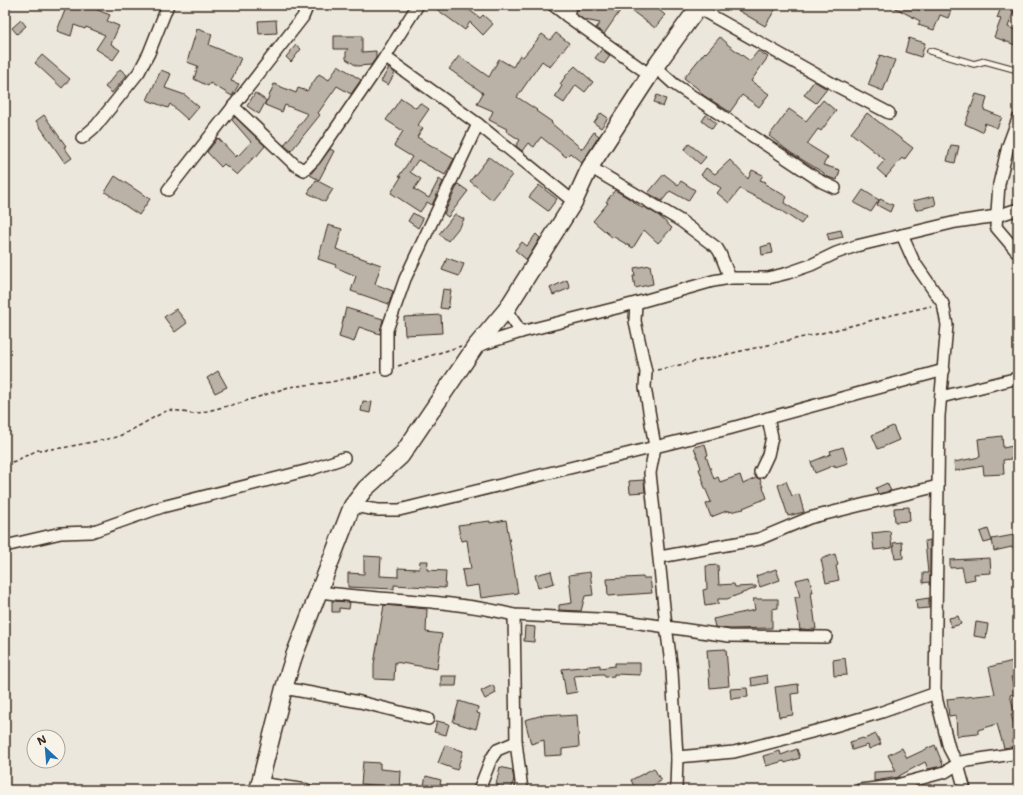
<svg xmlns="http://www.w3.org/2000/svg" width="1023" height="795" font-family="'Shantell Sans',sans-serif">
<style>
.building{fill:#bab2a7;stroke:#3b2a1e}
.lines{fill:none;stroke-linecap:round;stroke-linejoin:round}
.lane-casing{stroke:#3b2a1e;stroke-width:8}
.street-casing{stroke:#3b2a1e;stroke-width:14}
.secondary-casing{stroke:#3b2a1e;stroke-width:19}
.path{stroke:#3b2a1e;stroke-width:1.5;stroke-dasharray:4 3;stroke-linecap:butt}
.lane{stroke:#f7f3e8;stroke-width:5.5}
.street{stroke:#f7f3e8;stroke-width:11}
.secondary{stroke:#f7f3e8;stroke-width:16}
</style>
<rect width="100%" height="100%" fill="#ece7dc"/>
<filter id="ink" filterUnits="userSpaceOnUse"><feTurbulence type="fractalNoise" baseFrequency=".025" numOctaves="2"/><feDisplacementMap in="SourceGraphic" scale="8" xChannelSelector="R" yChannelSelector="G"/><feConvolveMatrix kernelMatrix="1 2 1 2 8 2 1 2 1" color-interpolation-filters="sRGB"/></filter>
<g filter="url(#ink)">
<g class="building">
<polygon points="67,5 94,5 93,8 110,15 107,21 119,26 111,44 120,50 113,60 96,49 105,35 86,27 85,29 74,25 71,36 57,31"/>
<polygon points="431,5 472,5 468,9 480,18 483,15 493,24 483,35 470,22 465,30"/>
<polygon points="579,5 624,5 604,34 596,28 600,23 584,20 577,15"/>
<polygon points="624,5 653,5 665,15 655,28"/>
<polygon points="729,5 778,5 765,26"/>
<polygon points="890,5 910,5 921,11 924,5 953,5 948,18 940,15 934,30 918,25 920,21"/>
<polygon points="1002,5 1016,5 1008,27 1018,31 1018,46 994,37 1001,19 997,18"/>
<polygon points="21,20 26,26 17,34 12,28"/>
<polygon points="276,20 277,33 259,34 258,21"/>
<polygon points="197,29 212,34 209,45 241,58 231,81 239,84 232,96 210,83 208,86 194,79 198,66 187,62"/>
<polygon points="556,33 569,43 550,67 542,61 517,97 537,110 536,111 552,122 551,123 582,149 594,132 599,136 582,163 570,153 566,157 541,137 534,147 528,143 522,151 516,146 520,140 506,131 507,129 489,120 493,111 477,104 483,93 449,69 459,56 489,77 499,59 513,67 520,55 523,57 542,34 550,40"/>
<polygon points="334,36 362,36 362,52 376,51 376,58 371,65 357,66 346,59 346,52 348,49 334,49"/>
<polygon points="720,37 727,43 727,44 750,61 758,51 768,57 751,81 769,94 759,107 742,95 730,112 703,95 697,88 684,78 705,52 706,53"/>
<polygon points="909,38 925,43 921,57 905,52"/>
<polygon points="296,45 301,49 291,62 286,57"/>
<polygon points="602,49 610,56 604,64 595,58"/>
<polygon points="42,55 70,79 62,88 35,63"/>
<polygon points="880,55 895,60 883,91 868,85"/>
<polygon points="338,65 361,80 351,94 337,86 318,113 320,115 291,151 284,145 308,114 285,105 282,112 265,105 266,101 259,114 247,106 255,93 267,101 274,84 296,93 298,88 307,91 319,74 329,80"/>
<polygon points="575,66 593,82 585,92 576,85 564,103 555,97 562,86 560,84 568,73"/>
<polygon points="389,68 395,73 388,85 381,81"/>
<polygon points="120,69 127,75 112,93 105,87"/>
<polygon points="161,70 171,74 165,88 185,95 199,107 188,120 170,104 168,108 147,100"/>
<polygon points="814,81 827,89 816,103 804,95"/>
<polygon points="976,94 987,97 984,110 1002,117 997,128 985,123 982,132 965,124"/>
<polygon points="657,95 666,99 663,107 654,102"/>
<polygon points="401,98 416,108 420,103 429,109 418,125 423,128 417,137 454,159 445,175 418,160 410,172 421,179 414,189 429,198 439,179 443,182 432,205 427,202 420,212 391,193 401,177 399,176 412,157 394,146 403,131 386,120"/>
<polygon points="823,100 836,111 821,131 818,129 807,144 828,157 823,165 840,170 837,180 825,176 824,175 824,173 791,153 769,136 789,109 806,121"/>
<polygon points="601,113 608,118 601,128 594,123"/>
<polygon points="867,113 913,148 904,160 902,158 886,177 877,169 885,160 851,133"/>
<polygon points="44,115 66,146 64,147 72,158 65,163 36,121"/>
<polygon points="706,115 716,123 712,129 702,121"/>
<polygon points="235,117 265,146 256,157 255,156 237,175 224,164 221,167 207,152 218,138 236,157 237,155 238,156 251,142 232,120"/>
<polygon points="689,144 706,157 700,164 684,150"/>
<polygon points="951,145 959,146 955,163 947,161"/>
<polygon points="330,149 334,151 319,180 310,175"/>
<polygon points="489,157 512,175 492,200 470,181"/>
<polygon points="730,160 748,179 752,170 763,175 760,180 766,182 765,184 787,197 784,203 806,217 801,224 780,210 762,201 762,200 740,189 729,203 717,193 721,188 701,175 706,168 715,174"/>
<polygon points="664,174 678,185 681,181 695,190 688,201 670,191 662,201 648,193"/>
<polygon points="115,176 150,199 139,215 105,192"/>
<polygon points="316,180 333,189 325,202 308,193"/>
<polygon points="458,184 468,191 448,217 444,214"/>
<polygon points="539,185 557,199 548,211 529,197"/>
<polygon points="615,190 633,201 642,208 644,207 658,215 672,228 658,243 644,230 633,248 614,237 613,238 593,221 608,203 606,202"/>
<polygon points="863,190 879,200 871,212 854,203"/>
<polygon points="934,196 936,205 916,210 913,201"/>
<polygon points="880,199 893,205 890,212 877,205"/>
<polygon points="413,213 423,219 418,228 408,221"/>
<polygon points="455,214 464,219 461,225 448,241 439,234"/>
<polygon points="328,225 342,229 336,249 381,265 375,284 393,291 389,304 351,291 356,276 335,267 336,265 318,259"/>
<polygon points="841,230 843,237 829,240 827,233"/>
<polygon points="536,234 540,238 527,260 515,250 522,242 527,246"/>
<polygon points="771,244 773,253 762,255 761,247"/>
<polygon points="447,258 464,264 459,276 442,270"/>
<polygon points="650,265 653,284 635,288 633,276 635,276 634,268"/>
<polygon points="567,280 570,288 553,295 550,288"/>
<polygon points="443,289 451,290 448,309 440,308"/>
<polygon points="346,308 383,319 380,334 359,327 354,342 339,337"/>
<polygon points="176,309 187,323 175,332 164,317"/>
<polygon points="441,315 442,333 405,335 404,317"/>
<polygon points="218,371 227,387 215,393 207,378"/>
<polygon points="363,401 372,402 370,413 361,411"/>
<polygon points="893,426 899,440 878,449 872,435"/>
<polygon points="1002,436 1003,448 1018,445 1018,458 1003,460 1004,474 984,475 983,466 955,471 954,462 980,457 978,439"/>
<polygon points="705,444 708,455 706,456 714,479 718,477 720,482 740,475 743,484 756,478 760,479 767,498 743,508 744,509 729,512 729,510 711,517 706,504 711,502 703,483 704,483 699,469 701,468 694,447"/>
<polygon points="843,447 848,463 835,467 835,465 815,473 811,462 831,454 830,451"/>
<polygon points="644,480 645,492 630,493 629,481"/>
<polygon points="786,481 792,496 799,494 804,512 788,516 778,485"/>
<polygon points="887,483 891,491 878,494 876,488"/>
<polygon points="909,507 910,521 895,522 894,508"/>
<polygon points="506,520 518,593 481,598 479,585 465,587 462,570 471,569 467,540 461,541 458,525 490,521 490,523"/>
<polygon points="988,529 992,541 984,543 980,532"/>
<polygon points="890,531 892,548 874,550 872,533"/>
<polygon points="1014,535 1016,546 994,551 992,539"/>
<polygon points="930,540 930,585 929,585 929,582 923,583 923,573 928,573 925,541"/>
<polygon points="902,542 903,558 895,559 893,543"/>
<polygon points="835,554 838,565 836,566 839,580 826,583 821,559"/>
<polygon points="364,556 381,557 380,576 398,577 398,568 419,569 420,561 428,561 427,570 446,571 445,588 394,585 394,589 348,587 348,573 364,574"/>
<polygon points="990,558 991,573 974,574 975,579 965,581 962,567 950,568 950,560"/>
<polygon points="718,565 719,585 734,584 735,587 756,586 756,588 727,599 718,599 718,604 705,606 703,590 707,589 706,566"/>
<polygon points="776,569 780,580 760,587 756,576"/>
<polygon points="551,571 554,583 538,588 535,575"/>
<polygon points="590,572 593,595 585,596 581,611 559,610 559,605 572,603 569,575"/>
<polygon points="643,577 643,578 650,578 652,593 608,596 607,579"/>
<polygon points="809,577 813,592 811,592 816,629 800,630 795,597 800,597 796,580"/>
<polygon points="929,598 929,608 917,609 916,600"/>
<polygon points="753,599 778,599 778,608 772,609 772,628 729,629 715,627 713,619 755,610"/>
<polygon points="332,601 350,602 349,609 339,608 339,612 332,612"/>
<polygon points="384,605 427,609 426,632 442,634 437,669 395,662 394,680 374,679 374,664"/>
<polygon points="958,616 961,624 951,627 949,618"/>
<polygon points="976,622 988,624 986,638 974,636"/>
<polygon points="525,626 535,627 534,642 524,641"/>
<polygon points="726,649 729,686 710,688 707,650"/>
<polygon points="845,658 847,675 834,676 833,660"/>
<polygon points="1013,661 1016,676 1011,677 1015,694 1010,695 1015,714 1011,714 1018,740 1018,746 1004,748 997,724 978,730 978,734 957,736 956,715 949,716 947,699 995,694 989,667"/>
<polygon points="615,663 640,663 640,675 614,674 614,676 605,677 604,674 600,674 574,676 577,692 566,694 562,669 600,665 600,668 615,666"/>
<polygon points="767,675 768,683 752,686 751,678"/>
<polygon points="441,676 457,676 456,686 441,686"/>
<polygon points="798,684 799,693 791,694 793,715 779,717 775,687"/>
<polygon points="493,685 496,693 485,699 481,691"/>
<polygon points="747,688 748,697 731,699 730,689"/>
<polygon points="459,701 478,707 477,713 480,714 476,729 453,722"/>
<polygon points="560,714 560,716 577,715 579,747 562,749 562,755 545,756 544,740 531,744 525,720 543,715"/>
<polygon points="437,721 449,724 446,735 434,732"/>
<polygon points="876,734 881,744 869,749 868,745 852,750 850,742 863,738 864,739"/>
<polygon points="445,745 463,751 457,770 438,763"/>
<polygon points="935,745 943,765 942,766 928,769 925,762 899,776 899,777 874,781 874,772 896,771 888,755 902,748 907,758"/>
<polygon points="797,749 800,758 785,763 784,761 766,766 763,756 780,751 781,755"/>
<polygon points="363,762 380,763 380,769 401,771 400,790 384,790 385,786 361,784"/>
<polygon points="500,767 512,770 514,779 511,790 497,790 498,785 496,784"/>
<polygon points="654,768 661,781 644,790 636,790 631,780"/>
<polygon points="426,776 441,780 439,790 423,790"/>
</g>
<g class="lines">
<defs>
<polyline id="lane" points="930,51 974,64 985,61 1018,70"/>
<g id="street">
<polyline points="553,5 567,16 650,75"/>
<polyline points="698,8 835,85 889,113"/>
<polyline points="567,16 571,5"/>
<polyline points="385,57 478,124 574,202"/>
<polyline points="655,67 674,84 822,182 835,188"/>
<polyline points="233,106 295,165 304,170 315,159 385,57 418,5"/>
<polyline points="1018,119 1008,146 999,184 996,227 1018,253"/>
<polyline points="82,138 96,126 139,72 149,53 168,5"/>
<polyline points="590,167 681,221 717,248 720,253 730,278"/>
<polyline points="168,190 303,17 308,5"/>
<polyline points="902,235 914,262 943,304 947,325 939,416 935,689 937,701 949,748 958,765 965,790"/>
<polyline points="636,303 635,321 646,372 645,387 655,447 650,473 666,626 672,671 677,757 676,790"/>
<polyline points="506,310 521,332"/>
<polyline points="477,346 521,332 636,303 713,281 730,278 768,278 788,273 811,265 836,253 856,246 956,222 997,216 1018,209"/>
<polyline points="387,370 387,330 405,279 478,124"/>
<polyline points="941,397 1018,378"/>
<polyline points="760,472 768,455 772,437 768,418"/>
<polyline points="352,506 378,510 399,510 728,429 944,370"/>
<polyline points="5,546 61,533 91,532 162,507 309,470 344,458"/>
<polyline points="660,557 759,539 809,518 938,486"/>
<path d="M320,592C384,601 451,599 514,615L619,620L729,636L826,637"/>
<polyline points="514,615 516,742 522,790"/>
<polyline points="284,688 360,702 428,719"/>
<polyline points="677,757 734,752 831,727 882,712 936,693"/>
<polyline points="259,783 307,790"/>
<polyline points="479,790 491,759 497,750 516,742"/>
<polyline points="860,790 893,786 945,772 961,762 1018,753"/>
</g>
<polyline id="secondary" points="258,790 284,688 294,656 352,506 365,489 401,456 475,347 506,310 574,202 590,167 655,67 700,5"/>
</defs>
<use href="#lane" class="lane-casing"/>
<use href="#street" class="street-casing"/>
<use href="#secondary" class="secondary-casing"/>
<g class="path">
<polyline points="398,366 461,346"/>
<polyline points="657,370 835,330 892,315 931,306"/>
<polyline points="5,464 15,461 38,450 62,448 117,437 128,432 162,413 169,410 179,411 192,414 203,412 240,403 289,387 331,382 377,372"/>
</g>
<use href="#lane" class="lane"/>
<use href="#street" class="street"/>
<use href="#secondary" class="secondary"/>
</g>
</g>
<rect width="1023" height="795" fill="none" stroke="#f7f3e8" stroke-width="20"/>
<rect x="10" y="10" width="1003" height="775" fill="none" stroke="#3b2a1e" stroke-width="1.5" filter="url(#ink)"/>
<g transform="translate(46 749) rotate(334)"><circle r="19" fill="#f7f3e8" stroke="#aca397"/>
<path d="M0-3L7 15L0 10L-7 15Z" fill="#1f6fb2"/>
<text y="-6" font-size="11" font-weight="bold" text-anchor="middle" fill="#3b2a1e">N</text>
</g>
</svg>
